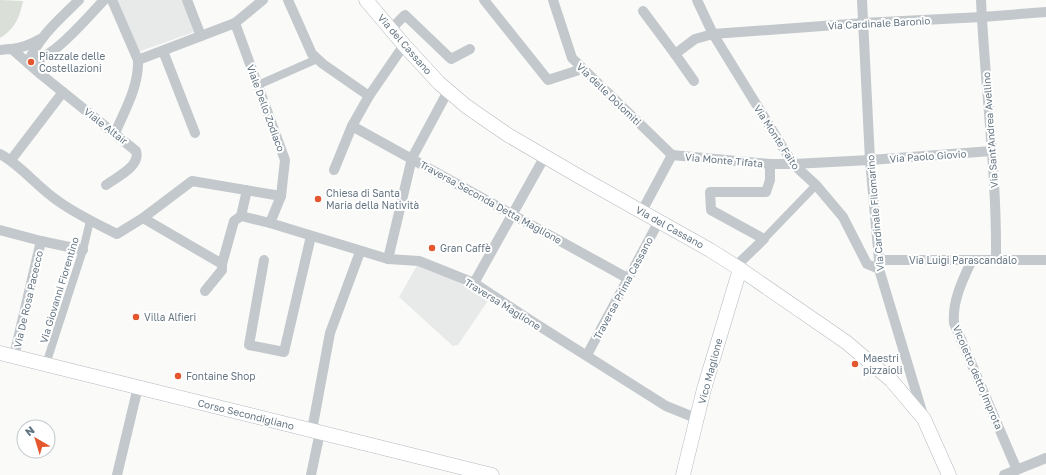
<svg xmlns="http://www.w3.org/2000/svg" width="1046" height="475" font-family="'Golos Text',sans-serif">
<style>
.built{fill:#e8e9e9}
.green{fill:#dadfd7}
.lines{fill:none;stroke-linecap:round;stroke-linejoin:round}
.secondary-casing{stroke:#b3babf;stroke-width:15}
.pedestrian{stroke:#c3c8cc;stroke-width:8}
.minor{stroke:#c3c8cc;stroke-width:10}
.secondary{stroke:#fff;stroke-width:14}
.poi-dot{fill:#e4572e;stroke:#fff;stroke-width:1.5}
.labels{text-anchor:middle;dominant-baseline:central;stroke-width:4;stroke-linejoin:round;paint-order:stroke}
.street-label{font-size:10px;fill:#657683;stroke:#fff}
.poi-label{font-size:10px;fill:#657683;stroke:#fff;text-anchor:start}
</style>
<rect width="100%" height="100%" fill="#fafaf8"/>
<g class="built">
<polygon points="116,0 184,0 197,31 138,52"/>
<polygon points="418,264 435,270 489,299 458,345 453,346 399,297"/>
</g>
<path class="green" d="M0,0L23,1C20,17 14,30 0,38Z"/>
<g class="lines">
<defs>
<g id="secondary">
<polyline points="366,0 404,45 439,83 466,106 489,122 508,135 580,177 710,250 740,269 846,342 891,380 924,419 949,475"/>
<polyline points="0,353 492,475"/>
<polyline points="683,475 704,389 740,269"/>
</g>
</defs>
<use href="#secondary" class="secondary-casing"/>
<g class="pedestrian">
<polyline points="258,85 317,59"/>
<polyline points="764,239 816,185"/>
<polyline points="46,364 83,250 90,221"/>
</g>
<g class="minor">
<path d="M112,0L138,60C139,86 125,110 115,133"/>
<polyline points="187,0 201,36"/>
<polyline points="288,0 312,54 323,64 369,96"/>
<polyline points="484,0 548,80 576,71 582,68"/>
<polyline points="553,0 572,58 672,155"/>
<polyline points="697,0 713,34 793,164 816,185 843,217 867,264 879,269"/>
<polyline points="862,0 870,160 879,260 879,269 923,415"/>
<path d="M981,0C985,87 997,173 996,260"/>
<polyline points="643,11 675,54 695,39 713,34 863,23 982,17 1046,12"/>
<polyline points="235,23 285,160 281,196"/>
<polyline points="391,29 405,15 451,59 470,49"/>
<path d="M11,49C22,48 30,45 40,39"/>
<path d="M0,50L9,49L13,50L38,72L136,151C141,166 117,177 106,185"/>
<polyline points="163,51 195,133"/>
<polyline points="675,54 694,81"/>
<polyline points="138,60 235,23 263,0"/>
<path d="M28,63C54,58 85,20 104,0"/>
<path d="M28,63C38,37 60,19 79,0"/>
<polyline points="352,126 629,279"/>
<path d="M0,154C22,166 37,187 58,201C76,214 97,224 117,234L143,218L192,181L281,196L270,223L241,216L247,190"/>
<polyline points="672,155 770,164 793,164 870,160 992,151"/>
<polyline points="11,160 63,92"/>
<polyline points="334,170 352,126 369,96 404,45"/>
<polyline points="642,211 672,155"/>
<polyline points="143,218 222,264"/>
<polyline points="270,223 388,259 419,261 474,283 533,322 666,406 698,419"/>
<polyline points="0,230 41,241 83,250"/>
<polyline points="388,259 412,158 448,91"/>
<polyline points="264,260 249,345 284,352 311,236"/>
<polyline points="879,260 1046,260"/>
<path d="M972,260C963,279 952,301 954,323L1017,470"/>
<polyline points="736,266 764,239 711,210 710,192 766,192 770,180 770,164"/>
<polyline points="474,283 545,156"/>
<polyline points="205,291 222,270 222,264 234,221 241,216"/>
<polyline points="587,355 659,221"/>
<polyline points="14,356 41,241"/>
<polyline points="312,430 330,333 360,252"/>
<polyline points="117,475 138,387"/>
<polyline points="311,475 320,432"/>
<polyline points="1004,475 1046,458"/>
</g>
<use href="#secondary" class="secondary"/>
</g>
<g class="poi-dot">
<circle cx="31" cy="62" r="4"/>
<circle cx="318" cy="199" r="4"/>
<circle cx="432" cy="248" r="4"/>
<circle cx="136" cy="317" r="4"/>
<circle cx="855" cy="364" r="4"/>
<circle cx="178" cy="376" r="4"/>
</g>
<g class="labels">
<g class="street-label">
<text transform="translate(879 23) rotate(-3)">Via Cardinale Baronio</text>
<text transform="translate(405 44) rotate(49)">Via del Cassano</text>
<text transform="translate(609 94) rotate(44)">Via delle Dolomiti</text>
<text transform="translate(266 108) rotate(70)">Viale Dello Zodiaco</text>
<text transform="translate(106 126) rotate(38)">Viale Altair</text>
<text transform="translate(990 130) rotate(-94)">Via Sant'Andrea Avellino</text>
<text transform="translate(777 137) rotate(57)">Via Monte Faito</text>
<text transform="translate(928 156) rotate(-4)">Via Paolo Giovio</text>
<text transform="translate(724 160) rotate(5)">Via Monte Tifata</text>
<text transform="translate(491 202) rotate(29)">Traversa Seconda Detta Maglione</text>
<text transform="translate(875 213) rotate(-95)">Via Cardinale Filomarino</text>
<text transform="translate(670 227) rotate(29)">Via del Cassano</text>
<text x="963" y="260">Via Luigi Parascandalo</text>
<text transform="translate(623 288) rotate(-62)">Traversa Prima Cassano</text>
<text transform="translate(59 290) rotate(-73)">Via Giovanni Fiorentino</text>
<text transform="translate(28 299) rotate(-77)">Via De Rosa Pacecco</text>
<text transform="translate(503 304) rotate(32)">Traversa Maglione</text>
<text transform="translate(710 371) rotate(-75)">Vico Maglione</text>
<text transform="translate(978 377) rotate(67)">Vicoletto detto Improta</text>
<text transform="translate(246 414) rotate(14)">Corso Secondigliano</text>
</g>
<g class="poi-label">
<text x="39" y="56">Piazzale delle<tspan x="39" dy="12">Costellazioni</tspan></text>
<text x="326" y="193">Chiesa di Santa<tspan x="326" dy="12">Maria della Natività</tspan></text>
<text x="440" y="248">Gran Caffè</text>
<text x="144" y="317">Villa Alfieri</text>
<text x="863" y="358">Maestri<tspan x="863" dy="12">pizzaioli</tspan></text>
<text x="186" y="376">Fontaine Shop</text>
</g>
</g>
<g transform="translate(36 439) rotate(322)"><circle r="19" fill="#ffffff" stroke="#c1c8cd"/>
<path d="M0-3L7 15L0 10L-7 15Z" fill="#e4572e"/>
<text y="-6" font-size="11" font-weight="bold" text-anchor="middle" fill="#657683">N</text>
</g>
</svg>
